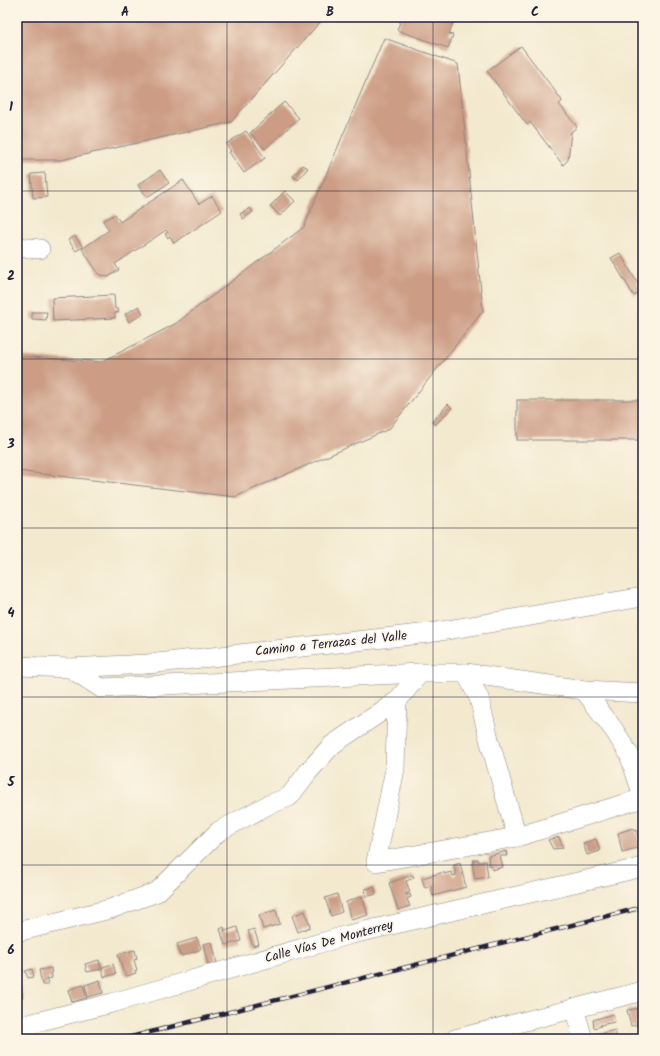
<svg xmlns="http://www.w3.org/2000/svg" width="660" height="1056" font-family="Kalam,sans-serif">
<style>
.building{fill:#cc9c84}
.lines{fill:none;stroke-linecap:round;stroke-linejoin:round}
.minor-casing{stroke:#8a8685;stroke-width:20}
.minor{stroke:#fff;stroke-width:19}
.rail-casing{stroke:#22223b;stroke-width:4.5}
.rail{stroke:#fcf5e5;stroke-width:3;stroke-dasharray:9;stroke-linecap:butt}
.grid{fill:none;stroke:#22223b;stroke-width:1;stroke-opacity:0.55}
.labels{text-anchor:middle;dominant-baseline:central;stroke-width:3.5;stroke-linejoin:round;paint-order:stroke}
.street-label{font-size:13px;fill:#22223b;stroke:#fcf5e5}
.neatline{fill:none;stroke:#22223b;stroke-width:1.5}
.grid-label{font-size:13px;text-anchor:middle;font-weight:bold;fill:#22223b}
</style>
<rect width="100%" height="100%" fill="#fcf5e5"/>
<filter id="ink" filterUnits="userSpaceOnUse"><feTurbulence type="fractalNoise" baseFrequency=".025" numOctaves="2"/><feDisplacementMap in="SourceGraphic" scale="8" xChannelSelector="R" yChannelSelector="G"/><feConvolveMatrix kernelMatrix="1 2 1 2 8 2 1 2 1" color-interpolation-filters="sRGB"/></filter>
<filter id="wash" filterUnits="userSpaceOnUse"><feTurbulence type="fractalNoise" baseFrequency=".012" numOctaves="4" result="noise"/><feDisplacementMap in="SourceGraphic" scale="16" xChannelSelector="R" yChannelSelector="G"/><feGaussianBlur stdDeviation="0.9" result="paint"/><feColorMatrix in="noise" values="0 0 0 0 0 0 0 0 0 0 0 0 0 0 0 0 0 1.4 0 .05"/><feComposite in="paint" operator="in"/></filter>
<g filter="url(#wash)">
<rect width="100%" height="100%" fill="#f3e9cf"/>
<g id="blocks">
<g class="building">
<polygon points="17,17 305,17 320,22 231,122 61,160 17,160"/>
<polygon points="402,17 455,17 449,34 453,35 448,48 397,30"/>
<polygon points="384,38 458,64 483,311 389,429 235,497 17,471 17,356 101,362 175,324 304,227"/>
<polygon points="521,46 561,99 562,102 559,104 577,127 571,132 568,160 563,165 530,122 527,125 487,71"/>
<polygon points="284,102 299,118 265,149 250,133"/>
<polygon points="246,131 265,158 244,173 229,152 231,151 226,144"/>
<polygon points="303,165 308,168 298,180 293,176"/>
<polygon points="160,170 169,183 147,197 138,185"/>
<polygon points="45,173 47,197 33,198 31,174"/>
<polygon points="183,180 199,204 212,196 222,211 174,243 170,236 168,238 165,234 168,232 166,230 115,264 119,270 108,277 99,274 82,249 109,230 103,221 115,214 120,222"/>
<polygon points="285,191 295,201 280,216 270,206"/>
<polygon points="250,208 253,212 243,219 240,214"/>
<polygon points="75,236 83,247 76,251 68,240"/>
<polygon points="620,253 642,291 634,296 611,258"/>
<polygon points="114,295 115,309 118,309 119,312 115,313 115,318 53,321 52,298"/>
<polygon points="139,306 143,314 129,322 125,314"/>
<polygon points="32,312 47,312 46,320 32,319"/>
<rect x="517" y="400" width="126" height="40"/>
<polygon points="448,404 452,408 435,425 432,422"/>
<polygon points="633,828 634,831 636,830 641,847 622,852 618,833"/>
<polygon points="559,837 563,848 553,849 548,840"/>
<polygon points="596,839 600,851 587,855 583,843"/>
<polygon points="506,851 507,856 500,856 503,867 492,870 491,865 489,866 488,856"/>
<polygon points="478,859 479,862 486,861 488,877 475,879 472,863 474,863 473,860"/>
<polygon points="460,863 466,887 433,896 431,886 425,888 422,878 444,872 444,874 451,872 453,876 456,875 454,865"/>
<polygon points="413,875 414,878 406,881 410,892 406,893 406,895 410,894 411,897 407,899 410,906 398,910 389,883"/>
<polygon points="374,887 376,894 366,897 365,889"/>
<polygon points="337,894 342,912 331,916 325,898"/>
<polygon points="362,896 368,915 351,920 346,902"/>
<polygon points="276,910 280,924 263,929 259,915"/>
<polygon points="305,911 310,927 298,932 292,916"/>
<polygon points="224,927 225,931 237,927 241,941 225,945 220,929"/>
<polygon points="254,929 259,944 253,946 248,931"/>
<polygon points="197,938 201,948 199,950 182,956 181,954 180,955 177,944"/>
<polygon points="212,942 217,963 208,965 203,944"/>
<polygon points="135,950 137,959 134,960 137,970 135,971 136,973 127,976 123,971 118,954"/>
<polygon points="99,960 101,969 87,972 85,964"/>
<polygon points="113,964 116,974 104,977 102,967"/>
<polygon points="51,968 52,978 47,979 48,985 42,985 39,970"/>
<polygon points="32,969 34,977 28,978 25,971"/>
<polygon points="100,980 103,993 88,997 85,985"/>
<polygon points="83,985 87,998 72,1002 68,990"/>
<polygon points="21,988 23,998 17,1000 17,989"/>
<polygon points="641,1008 643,1021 636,1022 637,1025 631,1026 627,1010"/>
<polygon points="613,1014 615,1022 600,1025 601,1026 594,1028 593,1020"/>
<polygon points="615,1030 617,1039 598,1039 597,1034"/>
</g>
</g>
</g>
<g filter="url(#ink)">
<use href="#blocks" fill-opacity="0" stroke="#8a8685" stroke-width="1"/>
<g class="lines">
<defs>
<g id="minor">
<polyline points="17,247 40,249"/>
<polyline points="17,666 70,668 148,664 429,633 643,597"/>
<polyline points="70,668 101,688 420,673 466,673 584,690 614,730 629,754 643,796"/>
<polyline points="420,673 397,701 395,769 376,862 517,837 643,798"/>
<polyline points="466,673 479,698 489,739 517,837"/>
<polyline points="584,690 643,693"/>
<polyline points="17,932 110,909 157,892 219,831 268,805 289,797 308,772 332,745 397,701"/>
<polyline points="574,1008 583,1039"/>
<polyline points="17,1027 112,1003 348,935 643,867"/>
<polyline points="455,1039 643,991"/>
</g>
</defs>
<use href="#minor" class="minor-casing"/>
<use href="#minor" class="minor"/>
<defs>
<polyline id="rail" points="123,1039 643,907"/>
</defs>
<use href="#rail" class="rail-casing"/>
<use href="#rail" class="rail"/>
</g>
</g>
<path class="grid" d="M227,17V1039M433,17V1039M17,191H643M17,359H643M17,528H643M17,697H643M17,865H643"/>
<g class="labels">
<g class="street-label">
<text transform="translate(331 644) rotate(-6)">Camino a Terrazas del Valle</text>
<text transform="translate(329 942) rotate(-15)">Calle Vías De Monterrey</text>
</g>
</g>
<rect width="660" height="1056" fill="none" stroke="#fcf5e5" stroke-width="44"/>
<rect x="22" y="22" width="616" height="1012" class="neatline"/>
<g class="grid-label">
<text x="125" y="16">A</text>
<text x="330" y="16">B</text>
<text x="535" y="16">C</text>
<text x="11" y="111">1</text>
<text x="11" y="280">2</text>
<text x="11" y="448">3</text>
<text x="11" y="617">4</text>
<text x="11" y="786">5</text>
<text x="11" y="954">6</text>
</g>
</svg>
